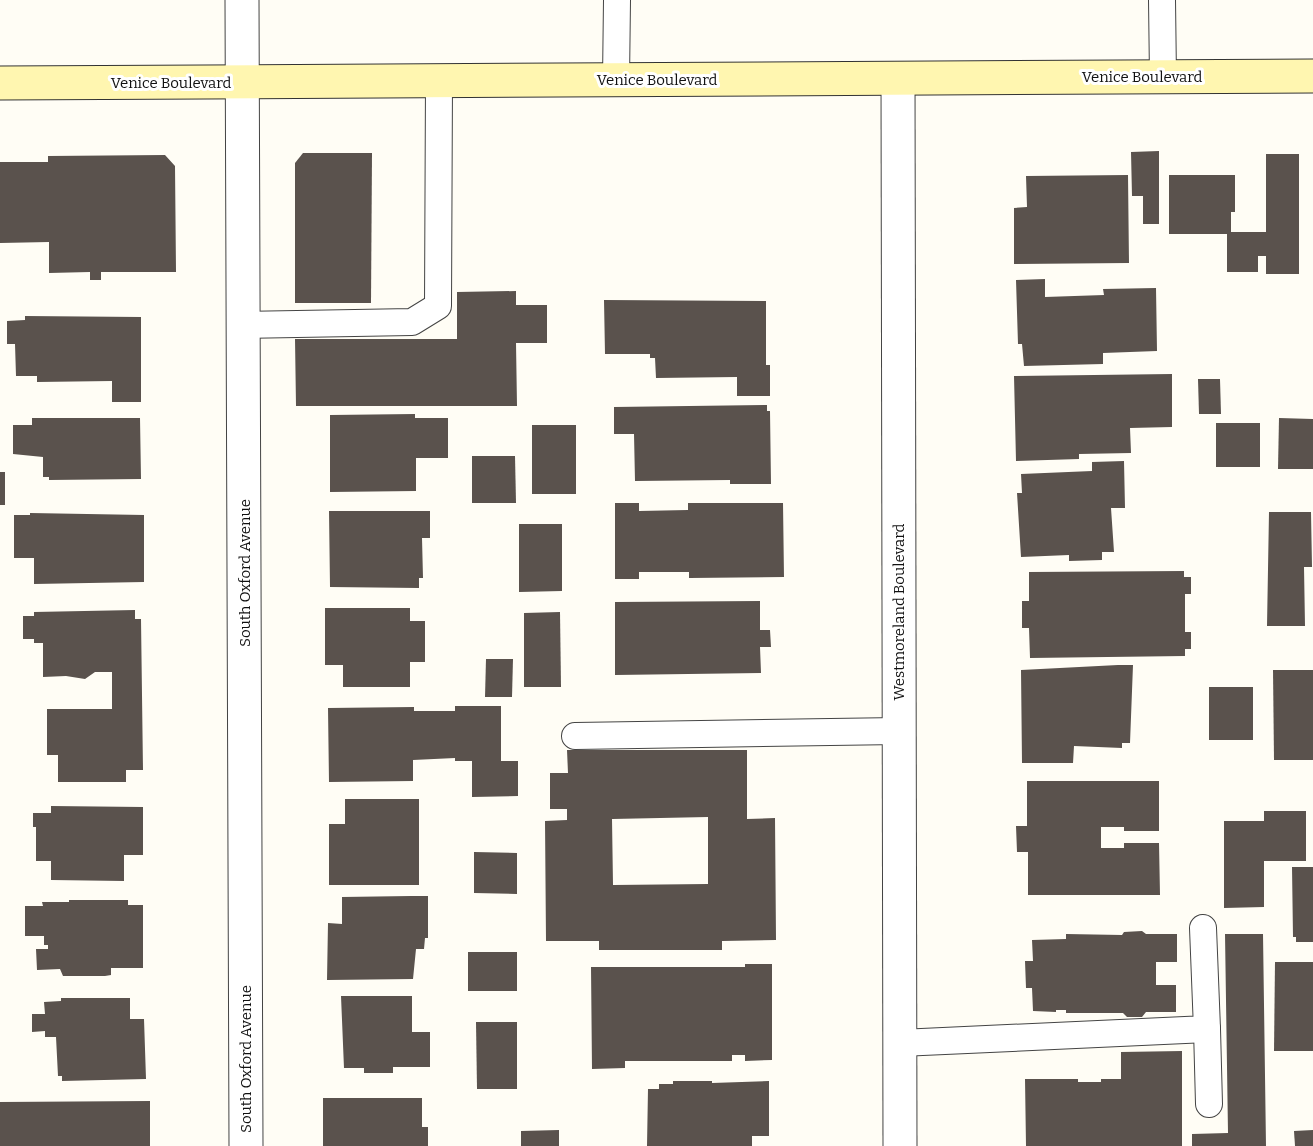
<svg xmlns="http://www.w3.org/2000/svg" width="1313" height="1146" font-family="Bitter,serif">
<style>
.building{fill:#5a524d;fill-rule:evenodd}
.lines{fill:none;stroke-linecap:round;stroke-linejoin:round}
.lane-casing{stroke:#444;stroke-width:28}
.street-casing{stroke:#444;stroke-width:35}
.secondary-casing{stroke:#333;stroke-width:35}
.lane{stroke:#fff;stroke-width:26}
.street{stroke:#fff;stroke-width:33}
.secondary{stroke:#fff6b0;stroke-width:33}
.labels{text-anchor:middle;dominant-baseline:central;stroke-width:6;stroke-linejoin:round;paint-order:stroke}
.street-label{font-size:15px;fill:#111;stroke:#fff}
</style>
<rect width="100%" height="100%" fill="#fffdf5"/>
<g class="building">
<polygon points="1159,151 1159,224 1143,224 1143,196 1132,196 1131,152"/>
<polygon points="303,153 372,153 371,303 295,303 295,163"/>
<polygon points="1266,154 1299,154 1299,274 1266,274 1266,256 1258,256 1258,272 1227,272 1227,234 1169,234 1169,175 1235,175 1235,212 1231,212 1231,232 1266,232"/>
<polygon points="165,155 175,166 176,272 101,272 101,280 90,280 90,272 49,273 49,242 0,243 0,162 48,162 48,156"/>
<polygon points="1128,175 1129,263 1014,264 1014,208 1027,207 1026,176"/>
<polygon points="1045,279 1045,297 1104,295 1103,289 1156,288 1157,351 1103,353 1103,364 1024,366 1022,344 1018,344 1016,280"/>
<polygon points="516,291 516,305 547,305 547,343 516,343 517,406 296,406 295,339 457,339 457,292"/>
<polygon points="604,300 766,301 766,365 770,365 770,396 737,396 737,377 656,378 655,358 650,358 650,354 605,354"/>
<polygon points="25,316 141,317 141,402 112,402 112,381 37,382 37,376 16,376 15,344 7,344 7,321 25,320"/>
<polygon points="1172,374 1172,427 1130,428 1131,453 1079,454 1079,459 1016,461 1014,376"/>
<polygon points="1198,379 1220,379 1221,414 1199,414"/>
<polygon points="767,405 767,411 770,411 771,484 730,484 730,480 635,481 634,434 614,434 614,407"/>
<polygon points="415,414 415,418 448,418 448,458 416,458 416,491 330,492 330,415"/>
<polygon points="32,418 140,418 141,479 49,480 49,477 43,477 43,457 13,454 13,425 32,425"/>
<polygon points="1279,418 1313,419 1313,469 1278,469"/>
<rect x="1216" y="423" width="44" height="44"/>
<rect x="532" y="425" width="44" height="69"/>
<polygon points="472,456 515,456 516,503 472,503"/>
<polygon points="1124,461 1125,508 1111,508 1114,552 1102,552 1102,560 1069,561 1069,555 1021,557 1017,493 1022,493 1021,474 1092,471 1092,462"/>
<rect x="0" y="472" width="5" height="33"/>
<polygon points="615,503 639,503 639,511 688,510 688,503 783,503 784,577 689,578 689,572 639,572 639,579 615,579"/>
<polygon points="329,511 430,511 430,538 422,538 423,578 419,578 419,588 330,587"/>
<polygon points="1269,512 1311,512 1312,567 1304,567 1305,626 1267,626"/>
<polygon points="30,513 144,515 144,582 34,584 34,558 14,558 14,515 30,515"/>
<polygon points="519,524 562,524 562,591 519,592"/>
<polygon points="1184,571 1184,577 1191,577 1191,594 1185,594 1185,632 1191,632 1191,649 1185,649 1185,656 1030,658 1029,628 1022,628 1022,601 1029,601 1029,572"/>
<polygon points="760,601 760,630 770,630 771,647 760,647 761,673 615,675 615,602"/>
<polygon points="325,608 410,608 410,621 425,621 425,662 410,662 410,687 343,687 343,665 325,665"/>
<polygon points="135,610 135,619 141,619 143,770 126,770 126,782 58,782 58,755 47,755 47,709 112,709 112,672 95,672 85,679 66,676 43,677 43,643 34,643 34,639 23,639 23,616 34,616 34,612"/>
<polygon points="560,612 561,687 524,687 524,613"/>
<polygon points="486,659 513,659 512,697 485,697"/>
<polygon points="1118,665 1133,665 1130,743 1122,743 1122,748 1074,746 1073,763 1022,763 1021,670"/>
<polygon points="1273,670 1313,670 1313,760 1274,760"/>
<rect x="1209" y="687" width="44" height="53"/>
<polygon points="455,706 501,706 501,761 518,761 518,796 472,797 472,761 455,761 455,758 413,760 413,781 329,782 328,708 414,707 414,711 455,711"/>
<path d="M567,750H747V819L775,818L776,940L722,941V950H599V941H546L545,821L567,820V809H550V773H568ZM708,817V884L613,885L612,819Z"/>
<polygon points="1027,781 1159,781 1159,831 1124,831 1124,827 1101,827 1101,848 1124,848 1124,843 1159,843 1160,895 1028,895 1028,852 1017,852 1016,826 1027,826"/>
<polygon points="345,799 419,799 419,885 329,885 329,824 345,824"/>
<polygon points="51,806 143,807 143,855 124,855 124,881 51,880 51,861 36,861 36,827 33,827 33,813 51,813"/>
<polygon points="1264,811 1306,811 1306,861 1264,861 1264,907 1224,908 1224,821 1264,821"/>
<polygon points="474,852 517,853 517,894 474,893"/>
<polygon points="1292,867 1313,867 1313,942 1296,942 1296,937 1293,937"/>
<polygon points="411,896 428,896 428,938 425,938 424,949 416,949 413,979 327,980 328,923 342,924 342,897"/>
<polygon points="69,900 128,900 128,905 143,905 143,968 111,968 111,975 105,976 63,976 60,969 37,970 36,949 48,949 48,945 44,945 44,936 25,936 25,906 43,906 42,902 69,902"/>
<polygon points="1142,931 1146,934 1177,934 1177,962 1156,962 1156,985 1176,985 1176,1012 1146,1012 1142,1017 1127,1017 1123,1013 1066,1013 1066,1010 1056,1010 1056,1012 1033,1011 1032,988 1026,988 1025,961 1033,961 1032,940 1066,939 1066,934 1122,935 1124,932"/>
<polygon points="1225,934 1263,934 1266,1146 1192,1146 1192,1134 1228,1133"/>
<rect x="468" y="952" width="49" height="39"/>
<polygon points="1275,962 1313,962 1313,1051 1274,1051"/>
<polygon points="745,964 772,964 772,1060 745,1061 745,1055 732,1055 732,1061 625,1061 625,1068 592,1069 591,967 745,967"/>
<polygon points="341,996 412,996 412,1032 430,1032 430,1067 393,1067 393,1073 364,1073 364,1068 344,1068"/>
<polygon points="61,998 130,998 130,1019 144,1019 146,1079 62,1081 62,1076 58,1076 56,1037 45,1037 45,1031 32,1032 32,1014 45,1014 44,1002 61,1001"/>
<polygon points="476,1022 517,1022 517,1089 477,1089"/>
<polygon points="1182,1051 1182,1146 1026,1146 1025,1079 1078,1079 1078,1082 1101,1082 1101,1079 1121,1079 1121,1052"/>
<polygon points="673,1081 712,1081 712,1083 769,1081 769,1136 752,1136 752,1146 647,1146 648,1089 659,1089 659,1084 673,1084"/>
<polygon points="323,1098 422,1098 422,1127 428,1127 428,1146 323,1146"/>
<polygon points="150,1101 150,1146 0,1146 0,1102"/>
<polygon points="559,1130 559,1146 521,1146 521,1131"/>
<polygon points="1313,1130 1313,1146 1295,1146 1294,1131"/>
</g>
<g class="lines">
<defs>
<g id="lane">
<polyline points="1162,0 1163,77"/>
<polyline points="616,80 617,0"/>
<polyline points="245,325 412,322 438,306 439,82"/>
<polyline points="575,736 899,731"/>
<polyline points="1207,1029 1209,1104"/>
<polyline points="900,1043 1207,1029 1203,928"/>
</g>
<g id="street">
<polyline points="242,0 246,1146"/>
<polyline points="898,79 900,1146"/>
</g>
<polyline id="secondary" points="0,83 1313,76"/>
</defs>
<use href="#lane" class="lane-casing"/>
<use href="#street" class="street-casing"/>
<use href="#secondary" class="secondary-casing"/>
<use href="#lane" class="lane"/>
<use href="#street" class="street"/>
<use href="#secondary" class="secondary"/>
</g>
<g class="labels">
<g class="street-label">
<text x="1142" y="77">Venice Boulevard</text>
<text x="657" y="80">Venice Boulevard</text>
<text x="171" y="83">Venice Boulevard</text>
<text transform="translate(245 573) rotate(-90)">South Oxford Avenue</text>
<text transform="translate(899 612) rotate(-90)">Westmoreland Boulevard</text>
<text transform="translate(246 1059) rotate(-90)">South Oxford Avenue</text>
</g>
</g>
</svg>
